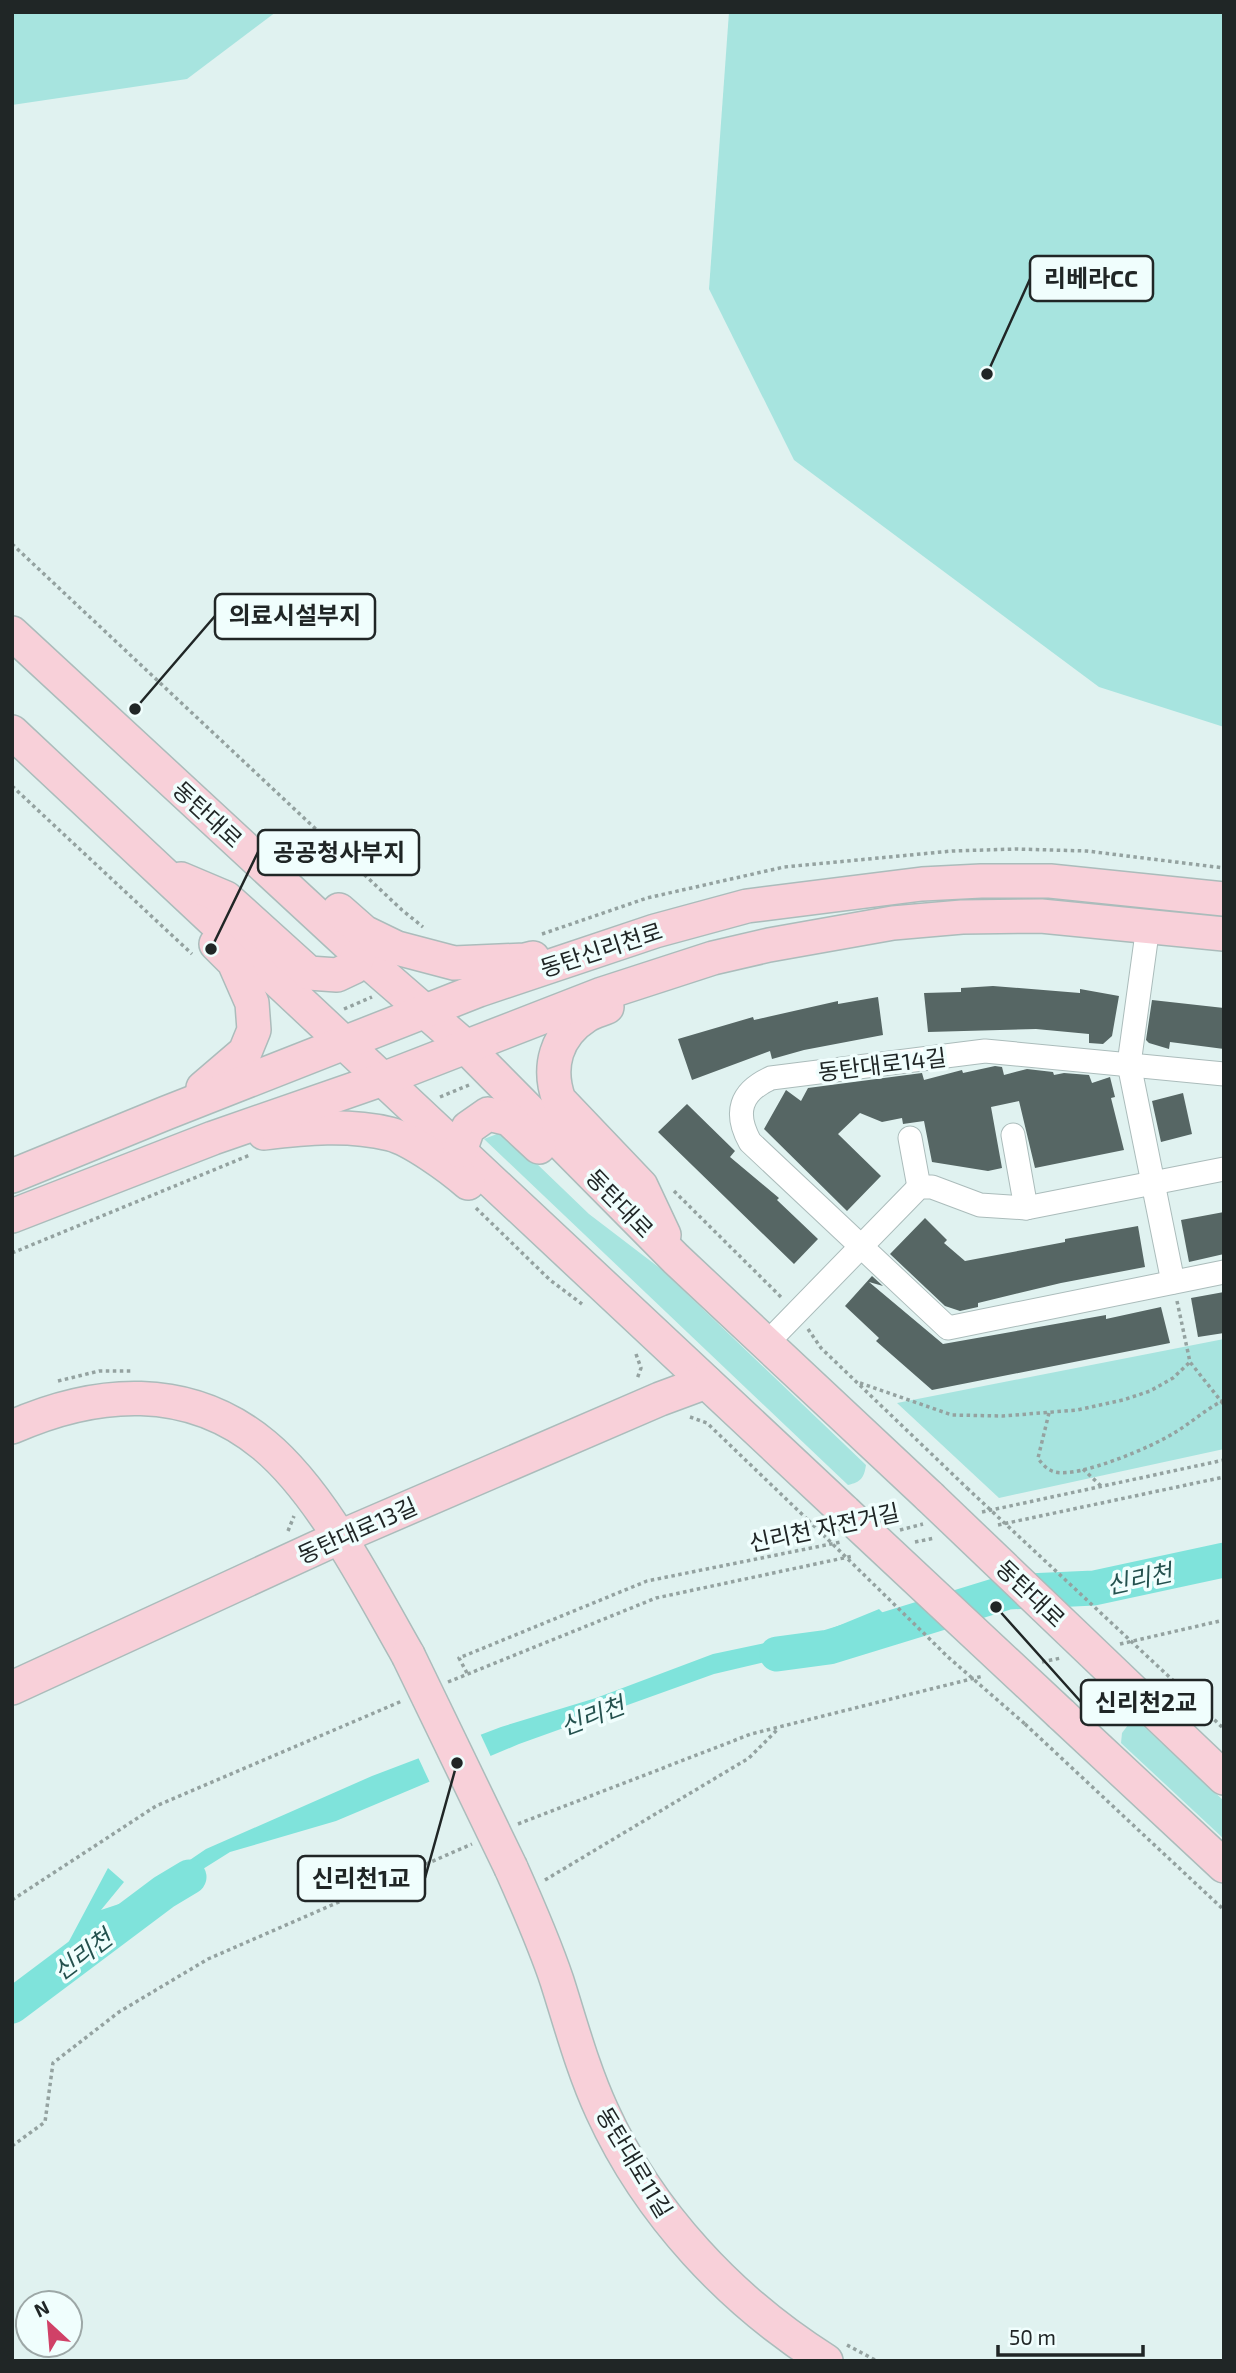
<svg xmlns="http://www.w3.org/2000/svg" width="1236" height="2373" font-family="'Exo 2','Noto Sans KR',sans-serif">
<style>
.green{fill:#a7e4df}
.water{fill:#7fe3db}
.pier{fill:#e0f2f0}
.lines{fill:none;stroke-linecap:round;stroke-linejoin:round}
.river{stroke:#7fe3db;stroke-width:35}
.building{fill:#566664}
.street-casing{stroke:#abbcbb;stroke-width:25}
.secondary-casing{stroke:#abbcbb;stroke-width:36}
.path{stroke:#94a2a0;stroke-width:3.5;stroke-dasharray:3.5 3.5;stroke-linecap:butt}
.street{stroke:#fff;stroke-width:23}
.secondary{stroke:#f8d0d9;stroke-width:33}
.secondary-bridge-casing{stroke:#abbcbb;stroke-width:36;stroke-linecap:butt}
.path-bridge{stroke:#94a2a0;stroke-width:3.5;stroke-dasharray:3.5 3.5;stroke-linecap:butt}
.secondary-bridge{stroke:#f8d0d9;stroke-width:33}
.labels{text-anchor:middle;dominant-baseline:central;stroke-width:7;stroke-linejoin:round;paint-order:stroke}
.street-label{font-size:23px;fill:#202626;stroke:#f0fefd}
.water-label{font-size:24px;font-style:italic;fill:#24514e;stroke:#f0fefd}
.leader{fill:none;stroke:#202626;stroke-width:2.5}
.callout-dot{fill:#202626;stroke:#f0fefd;stroke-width:2.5}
.callout{fill:#f0fefd;stroke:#202626;stroke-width:2.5}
.callout-label{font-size:24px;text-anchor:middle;font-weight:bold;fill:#202626}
</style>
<rect width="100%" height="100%" fill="#e0f2f0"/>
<g class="green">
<polygon points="12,12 276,12 187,79 12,105"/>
<polygon points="729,12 1224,12 1224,727 1099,687 794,460 709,289"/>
<path d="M497,1134L510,1138L589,1214L661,1269L866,1465C864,1478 861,1482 848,1485L484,1139Z"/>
<polygon points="1224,1339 1224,1449 999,1498 897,1403"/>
<polygon points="1140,1723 1224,1801 1224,1839 1121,1743 1122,1733 1128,1725"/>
</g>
<polygon class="water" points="962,1575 973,1590 829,1647 714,1674 519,1744 336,1821 230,1852 152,1901 97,1943 40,1997 12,2018 12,1990 67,1945 108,1868 124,1882 101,1910 131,1900 206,1849 372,1776 501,1727 596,1698 713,1654 828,1630"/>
<g class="pier">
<polygon points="961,1572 976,1589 974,1593 895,1625 876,1606"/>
<polygon points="479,1731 492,1759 431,1785 417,1755"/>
</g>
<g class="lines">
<g class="river">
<polyline points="777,1654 829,1647 1008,1592 1094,1588 1224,1560"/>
<polyline points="12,2006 164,1892 189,1877"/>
</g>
</g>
<g class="building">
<polygon points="993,986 1080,993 1080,989 1119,996 1112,1036 1103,1044 1089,1043 1089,1034 1036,1029 928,1032 924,993 961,992 961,988"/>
<polygon points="878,997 883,1035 804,1050 772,1059 770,1051 692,1080 678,1039 753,1017 754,1020 838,1001 838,1004"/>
<polygon points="1152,1000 1224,1008 1224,1049 1170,1042 1169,1049 1149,1043 1146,1040"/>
<polygon points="995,1066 1002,1067 1004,1075 1027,1069 1053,1072 1054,1075 1064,1073 1089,1075 1092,1083 1110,1077 1115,1097 1111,1098 1124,1150 1035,1168 1019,1101 991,1107 1002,1168 988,1171 932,1162 924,1121 903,1124 902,1118 882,1122 860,1113 838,1134 881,1176 847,1211 764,1129 786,1090 801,1101 808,1088 922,1073 924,1080 962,1070 963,1073"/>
<polygon points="1183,1093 1192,1134 1161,1142 1152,1101"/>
<polygon points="687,1104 735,1151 730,1157 779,1198 777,1200 818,1239 794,1264 658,1132"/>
<polygon points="1224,1212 1224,1254 1189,1262 1181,1220"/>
<polygon points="925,1218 947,1240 944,1243 965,1261 1065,1242 1065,1239 1138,1226 1145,1267 1061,1283 978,1303 978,1307 960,1311 945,1306 890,1254"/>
<polygon points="872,1276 883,1286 869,1282 943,1344 1106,1315 1106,1319 1161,1307 1170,1343 932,1390 876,1341 879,1338 845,1306"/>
<polygon points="1224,1292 1224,1333 1198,1337 1191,1298"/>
</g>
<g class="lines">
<defs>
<g id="street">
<polyline points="1148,926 1129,1064 1173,1282"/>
<path d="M1224,1074L985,1051L771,1078C740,1092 734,1113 750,1142L948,1328L1224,1272"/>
<polyline points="1013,1135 1026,1208"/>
<polyline points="910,1138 919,1187"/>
<polyline points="766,1344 919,1187 932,1187 980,1205 1026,1208 1224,1169"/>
</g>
<g id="secondary">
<polyline points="12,633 359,954 465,1046 676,1259 930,1497"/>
<polyline points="12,732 845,1512"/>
<polyline points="181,879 226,898 309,973 337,975 354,967 359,954"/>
<polyline points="339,910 364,932 397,948 454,963 525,960 533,958"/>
<path d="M607,1007C600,1010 592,1012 586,1016C556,1035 547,1067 559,1100L641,1186L664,1235"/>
<polyline points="203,1088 245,1052 254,1030 252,1003 234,962 216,944"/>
<path d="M264,1133C306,1128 348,1124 390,1134C411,1139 451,1168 468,1183"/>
<polyline points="460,1151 468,1128 488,1114 509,1119 539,1147"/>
<polyline points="12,1176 166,1113 479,990 655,931 747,906 922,884 981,881 1050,881 1224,899"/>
<polyline points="12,1216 213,1138 383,1079 602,994 713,958 769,945 893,923 962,917 1041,916 1224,934"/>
<path d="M12,1427C96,1390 188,1382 264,1445C322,1493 370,1589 408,1655"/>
<polyline points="12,1688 338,1538 660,1399 706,1382"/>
<polyline points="1139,1697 1224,1778"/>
<polyline points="1061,1714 1224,1866"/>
<path d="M511,1868C528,1906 544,1942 557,1981C571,2025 583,2070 602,2111C649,2214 731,2301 826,2361"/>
</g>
</defs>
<use href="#street" class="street-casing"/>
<use href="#secondary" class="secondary-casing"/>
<g class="path">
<polyline points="12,544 402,910 423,927"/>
<polyline points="12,786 192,954"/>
<polyline points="542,934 647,898 784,867 952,851 1016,849 1087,851 1224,868"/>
<polyline points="344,1009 372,997"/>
<polyline points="440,1097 469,1085"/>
<polyline points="674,1191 783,1299"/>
<polyline points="476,1208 550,1280 582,1304"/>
<polyline points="12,1253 250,1155"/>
<polyline points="1177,1301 1190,1362 1224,1405"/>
<polyline points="808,1329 821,1348 967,1488"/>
<polyline points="636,1354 641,1368 637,1379"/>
<polyline points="58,1381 99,1371 133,1371"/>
<polyline points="860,1383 952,1415 1003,1416 1077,1410 1123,1400 1150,1391 1173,1378 1190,1362"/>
<path d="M1049,1413L1038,1458C1042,1464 1047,1470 1055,1472C1079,1478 1152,1447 1174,1433C1191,1423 1206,1409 1224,1400"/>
<polyline points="690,1417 707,1423 808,1520"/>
<polyline points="1083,1469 1101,1486"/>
<polyline points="982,1512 1224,1460"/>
<polyline points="998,1525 1224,1477"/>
<polyline points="900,1530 923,1524"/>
<polyline points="288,1531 294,1516"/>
<polyline points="915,1542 935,1538"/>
<polyline points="1120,1644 1224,1620"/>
<polyline points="1042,1662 1061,1658"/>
<polyline points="467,1673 459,1658 647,1581 841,1542"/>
<polyline points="448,1682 656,1598 853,1556"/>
<polyline points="1179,1686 1224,1729"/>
<polyline points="1025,1724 1224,1910"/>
<polyline points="518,1824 751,1734 983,1676"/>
<polyline points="545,1880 749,1758 778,1729"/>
<polyline points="12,1900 156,1806 402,1701"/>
<polyline points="12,2146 45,2122 53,2063 119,2012 208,1959 472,1844"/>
<polyline points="847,2345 877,2361"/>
</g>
<use href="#street" class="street"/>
<use href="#secondary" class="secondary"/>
<defs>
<g id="secondary-bridge">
<polyline points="930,1497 1139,1697"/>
<polyline points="845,1512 1061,1714"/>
<polyline points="408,1655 511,1868"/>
</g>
</defs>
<use href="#secondary-bridge" class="secondary-bridge-casing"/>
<g class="path-bridge">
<polyline points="967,1488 1179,1686"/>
<polyline points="808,1520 948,1657 1025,1724"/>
</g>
<use href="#secondary-bridge" class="secondary-bridge"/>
</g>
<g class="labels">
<g class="street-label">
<text transform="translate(208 814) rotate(43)">동탄대로</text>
<text transform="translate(601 949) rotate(-18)">동탄신리천로</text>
<text transform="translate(882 1064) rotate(-7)">동탄대로14길</text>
<text transform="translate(620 1203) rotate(46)">동탄대로</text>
<text transform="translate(824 1527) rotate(-12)">신리천 자전거길</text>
<text transform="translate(357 1530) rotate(-24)">동탄대로13길</text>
<text transform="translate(1031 1593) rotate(44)">동탄대로</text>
<text transform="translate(635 2162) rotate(59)">동탄대로11길</text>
</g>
<g class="water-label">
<text transform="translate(1139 1578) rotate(-12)">신리천</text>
<text transform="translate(592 1715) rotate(-21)">신리천</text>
<text transform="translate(82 1954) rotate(-37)">신리천</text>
</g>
</g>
<path class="leader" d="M987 374L1030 279M135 709L215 616M211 949L258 852M996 1607L1081 1702M457 1763L425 1878"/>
<g class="callout-dot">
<circle cx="987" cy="374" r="7"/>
<circle cx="135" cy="709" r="7"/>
<circle cx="211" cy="949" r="7"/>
<circle cx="996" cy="1607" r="7"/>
<circle cx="457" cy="1763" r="7"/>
</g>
<g class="callout">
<rect x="1030" y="256" width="123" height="45" rx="7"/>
<rect x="215" y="594" width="160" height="45" rx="7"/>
<rect x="258" y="830" width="161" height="45" rx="7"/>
<rect x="1081" y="1680" width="131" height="45" rx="7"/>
<rect x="298" y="1856" width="127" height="45" rx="7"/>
</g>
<g class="callout-label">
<text x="1091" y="287">리베라CC</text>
<text x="295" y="624">의료시설부지</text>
<text x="339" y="861">공공청사부지</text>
<text x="1146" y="1711">신리천2교</text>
<text x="361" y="1887">신리천1교</text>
</g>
<rect width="1236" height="2373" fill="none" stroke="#202626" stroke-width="28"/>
<g transform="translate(49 2324) rotate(334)"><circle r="33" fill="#f0fefd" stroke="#9da8a7" stroke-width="2"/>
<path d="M0-5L12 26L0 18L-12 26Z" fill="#d04167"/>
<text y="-10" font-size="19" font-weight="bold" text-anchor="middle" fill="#202626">N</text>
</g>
<path d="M998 2345v10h145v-10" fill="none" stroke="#202626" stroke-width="3.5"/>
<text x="1009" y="2345" font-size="21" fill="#202626" stroke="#f0fefd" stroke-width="5" paint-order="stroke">50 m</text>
</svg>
